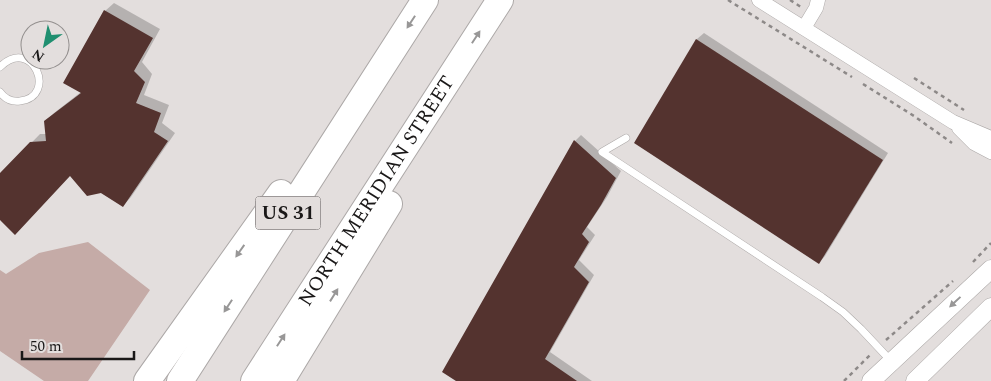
<svg xmlns="http://www.w3.org/2000/svg" width="991" height="381" font-family="Spectral,serif">
<style>
.green{fill:#c5aba7}
.shadow{fill:#0003}
.building{fill:#54332f}
.lines{fill:none;stroke-linecap:round;stroke-linejoin:round}
.service-casing{stroke:#aca8a7;stroke-width:8}
.minor-casing{stroke:#aca8a7;stroke-width:15}
.tertiary-casing{stroke:#aca8a7;stroke-width:19}
.motorway-casing{stroke:#aca8a7;stroke-width:28}
.path{stroke:#8d8988;stroke-width:2.5;stroke-dasharray:4 4;stroke-linecap:butt}
.service{stroke:#fff;stroke-width:7}
.minor{stroke:#fff;stroke-width:14}
.tertiary{stroke:#fff;stroke-width:18}
.motorway{stroke:#fff;stroke-width:26}
.oneway{fill:#989797}
.labels{text-anchor:middle;dominant-baseline:central;stroke-width:5;stroke-linejoin:round;paint-order:stroke}
.shield{fill:#e3dedd;stroke:#565353;stroke-width:1}
.shield-label{font-size:19px;font-weight:bold;fill:#1a1818}
.street-label{font-size:20px;fill:#1a1818;stroke:#e3dedd}
</style>
<rect width="100%" height="100%" fill="#e3dedd"/>
<polygon class="green" points="88,242 150,290 88,381 44,381 0,351 0,270 6,274 39,253"/>
<g class="shadow">
<polygon points="114,3 160,29 142,62 152,74 144,95 169,105 162,123 175,133 131,197 123,206 70,175 0,219 0,175 40,134 47,134 45,122 54,113 81,92 105,11"/>
<polygon points="704,33 888,153 825,256 819,263 635,142 697,39"/>
<polygon points="581,135 621,171 607,197 587,227 595,235 579,260 594,275 550,352 592,381 458,381 575,141"/>
</g>
<g class="building">
<polygon points="104,10 153,38 134,71 145,82 136,103 161,113 154,132 168,141 123,207 101,193 87,196 70,176 15,235 0,220 0,173 30,142 46,141 44,121 81,93 63,83"/>
<polygon points="696,39 883,160 819,264 634,143"/>
<polygon points="574,140 616,178 601,205 582,234 589,242 574,267 589,282 545,359 577,381 456,381 442,372"/>
</g>
<g class="lines">
<defs>
<g id="service">
<path d="M0,67C33,35 58,97 20,101C12,102 5,99 0,92"/>
<polyline points="626,138 602,152 822,297 843,312 861,329 891,361"/>
</g>
<g id="minor">
<polyline points="759,0 953,122 991,138"/>
<polyline points="804,28 816,8 818,0"/>
<polyline points="959,128 974,143 991,152"/>
</g>
<g id="tertiary">
<polyline points="871,381 991,269"/>
<polyline points="915,381 991,307"/>
</g>
<g id="motorway">
<polyline points="147,381 281,193"/>
<polyline points="180,381 425,0"/>
<path id="s1" d="M254,381L500,0"/>
<polyline points="281,381 389,204"/>
</g>
</defs>
<use href="#service" class="service-casing"/>
<use href="#minor" class="minor-casing"/>
<use href="#tertiary" class="tertiary-casing"/>
<use href="#motorway" class="motorway-casing"/>
<g class="path">
<polyline points="728,0 852,77"/>
<polyline points="790,0 801,7"/>
<polyline points="914,78 964,110"/>
<polyline points="863,84 914,116 952,143"/>
<polyline points="973,262 991,243"/>
<polyline points="886,340 953,281"/>
<polyline points="844,381 871,354"/>
</g>
<use href="#service" class="service"/>
<use href="#minor" class="minor"/>
<use href="#tertiary" class="tertiary"/>
<use href="#motorway" class="motorway"/>
</g>
<defs><path id="oneway-solid" d="M-6-.8H1V-3.2L6.5 0L1 3.2V.8H-6Z" transform="scale(1.25)"/></defs>
<g class="oneway">
<use href="#oneway-solid" transform="translate(411 22) rotate(123)"/>
<use href="#oneway-solid" transform="translate(476 37) rotate(-57)"/>
<use href="#oneway-solid" transform="translate(240 251) rotate(125)"/>
<use href="#oneway-solid" transform="translate(334 295) rotate(-58)"/>
<use href="#oneway-solid" transform="translate(955 302) rotate(137)"/>
<use href="#oneway-solid" transform="translate(228 306) rotate(123)"/>
<use href="#oneway-solid" transform="translate(281 340) rotate(-57)"/>
</g>
<g class="labels">
<rect class="shield" x="255.5" y="196.5" width="65" height="33" rx="4"/>
<g class="shield-label">
<text x="288" y="213">US 31</text>
</g>
<g class="street-label">
<text stroke="none"><textPath href="#s1" startOffset="226">NORTH MERIDIAN STREET</textPath></text>
</g>
</g>
<g transform="translate(45 45) rotate(213)"><circle r="24" fill="#e3dedd" stroke="#938f8e"/>
<path d="M0-4L9 19L0 12L-9 19Z" fill="#208f70"/>
<text y="-8" font-size="14" font-weight="bold" text-anchor="middle" fill="#1a1818">N</text>
</g>
<path d="M22 351v8h112v-8" fill="none" stroke="#1a1818" stroke-width="2.5"/>
<text x="30" y="351" font-size="15" fill="#1a1818" stroke="#e3dedd" stroke-width="4" paint-order="stroke">50 m</text>
</svg>
